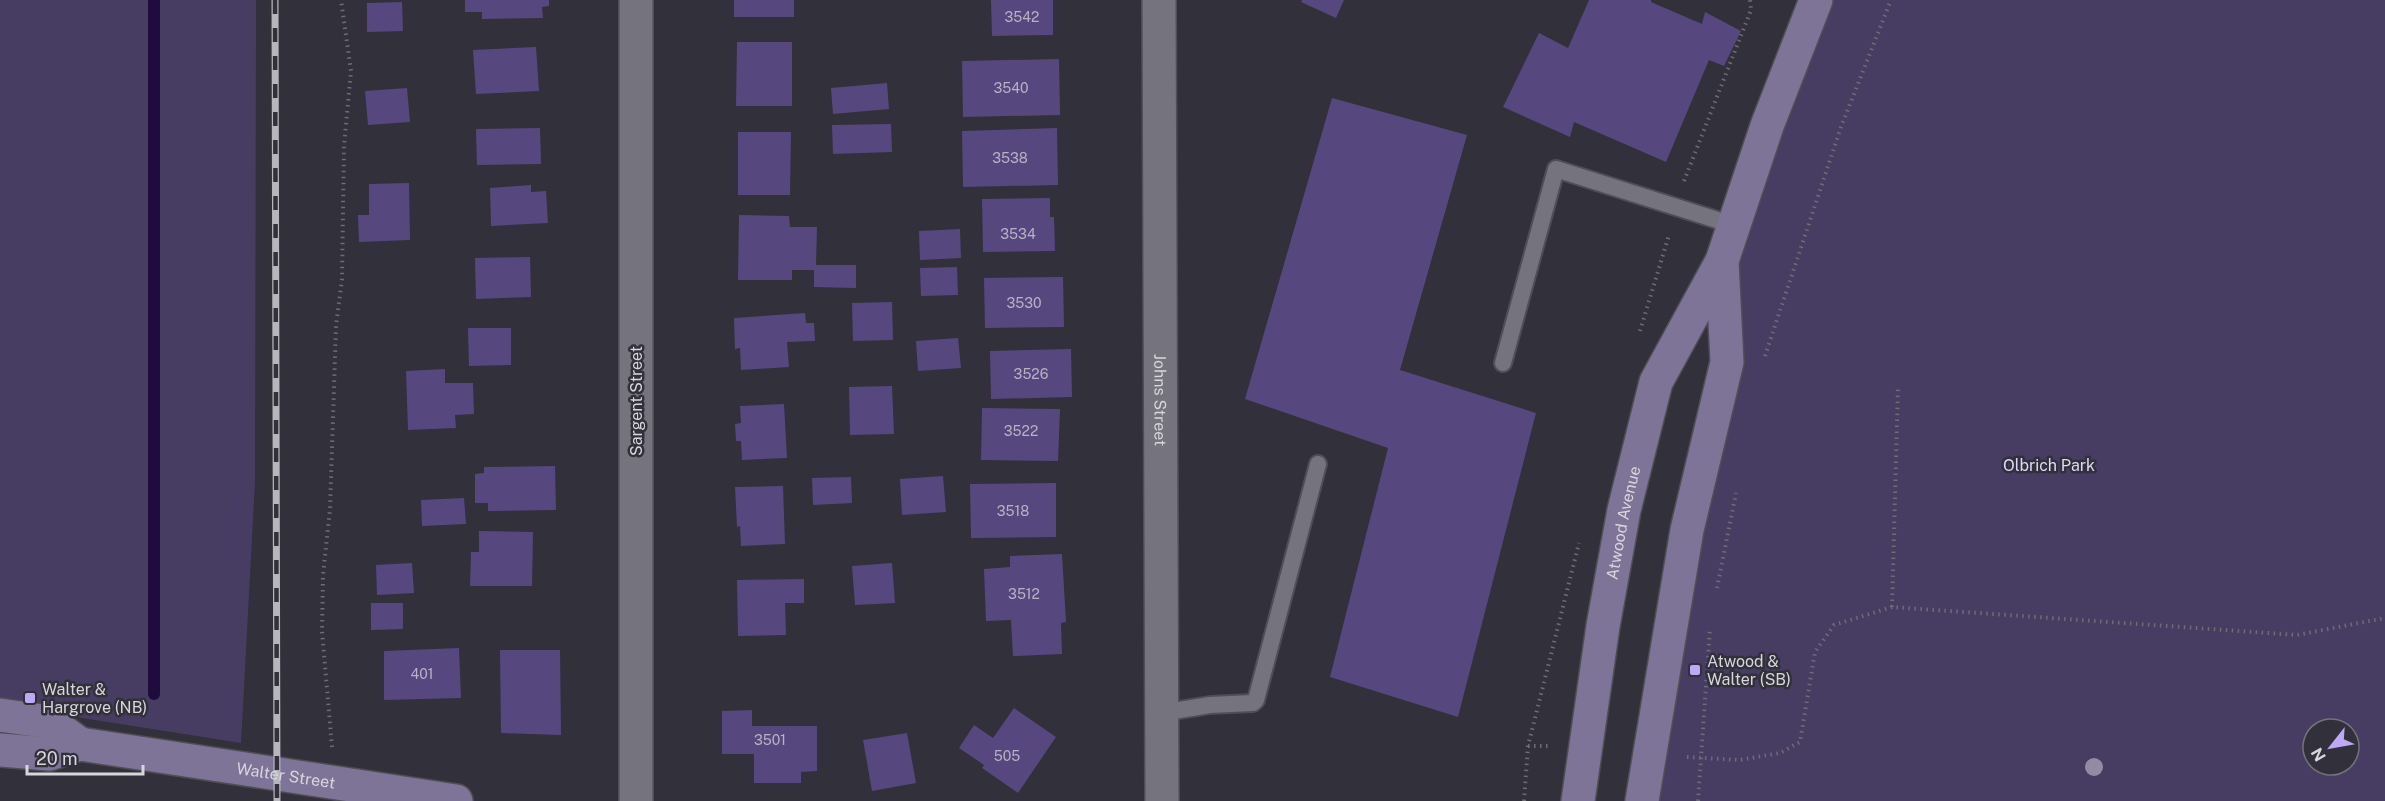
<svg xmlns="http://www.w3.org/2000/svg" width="2385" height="801" font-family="'Public Sans',sans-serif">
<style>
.green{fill:#473d63;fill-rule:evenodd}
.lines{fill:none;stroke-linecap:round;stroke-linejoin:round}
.stream{stroke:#1f0b3e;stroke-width:12}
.building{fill:#57477f}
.lane-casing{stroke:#4f4d55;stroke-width:20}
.street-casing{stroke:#4f4d55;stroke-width:36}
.secondary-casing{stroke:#4f4d55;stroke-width:36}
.path{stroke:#6e6c75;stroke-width:4;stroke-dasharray:1.5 4.5;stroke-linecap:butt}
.lane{stroke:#75737e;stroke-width:16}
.street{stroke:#75737e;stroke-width:33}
.secondary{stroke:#7d7498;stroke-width:33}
.rail-casing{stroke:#b7b6bd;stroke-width:7}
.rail{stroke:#32303a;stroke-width:4.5;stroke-dasharray:14;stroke-linecap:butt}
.tree{fill:#918ca4}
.poi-dot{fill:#bda9f5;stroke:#32303a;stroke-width:2}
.labels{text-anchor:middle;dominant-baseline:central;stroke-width:5;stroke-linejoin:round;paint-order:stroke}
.number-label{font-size:14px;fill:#b7b2c5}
.street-label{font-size:16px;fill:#d7d6dc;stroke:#32303a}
.park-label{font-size:16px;fill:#dfd7fa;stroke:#32303a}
.poi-label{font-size:16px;fill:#d7d6dc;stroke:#32303a;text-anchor:start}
</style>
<rect width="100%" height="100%" fill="#32303a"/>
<g class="green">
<polygon points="0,0 256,0 255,482 241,743 0,705"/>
<path d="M1816,0H2385V801H1659L1662,758L1727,362L1722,261ZM2313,729H2349V765H2313Z"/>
</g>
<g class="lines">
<polyline class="stream" points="154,694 154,0"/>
</g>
<g class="building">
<polygon points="465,0 549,0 549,6 542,7 543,18 482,19 482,12 465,12"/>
<rect x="734" y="0" width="60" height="17"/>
<polygon points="991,0 1053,0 1053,35 992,36"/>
<polygon points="1302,0 1344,0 1336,18 1301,2"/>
<polygon points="1589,0 1651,0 1651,2 1702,24 1705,12 1741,31 1724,66 1709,60 1666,162 1574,122 1570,137 1503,107 1539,33 1568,48"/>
<polygon points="402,2 403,31 367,32 367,3"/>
<polygon points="737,42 792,42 792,106 736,106"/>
<polygon points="536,47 539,91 476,94 473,50"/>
<polygon points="1059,59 1060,115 963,117 962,61"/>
<polygon points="887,83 889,109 833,114 831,88"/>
<polygon points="407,88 410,122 368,125 365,91"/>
<polygon points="1332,98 1467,135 1400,370 1536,413 1458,717 1330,677 1388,448 1245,399"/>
<polygon points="891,124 892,152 833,154 832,125"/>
<polygon points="540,128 541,164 477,165 476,129"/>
<polygon points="1057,128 1058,185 963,187 962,131"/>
<polygon points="738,132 791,132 790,195 738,195"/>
<polygon points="409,183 410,240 359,242 358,215 369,215 369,184"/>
<polygon points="531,185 531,192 546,191 548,223 491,226 490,188"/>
<polygon points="1050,198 1050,217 1054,217 1055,251 983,252 982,199"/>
<polygon points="739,215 789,216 790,227 817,227 816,265 856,265 856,288 814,287 814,270 792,270 792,280 738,280"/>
<polygon points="960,229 961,258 920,260 919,231"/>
<polygon points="530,257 531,297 476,299 475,258"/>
<polygon points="957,267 958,295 921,296 920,268"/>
<polygon points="1063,277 1064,327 985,328 984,278"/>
<polygon points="892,302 893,340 853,341 852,303"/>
<polygon points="805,313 806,323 814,323 815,341 787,342 789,367 741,370 740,348 735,349 734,318"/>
<polygon points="468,328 511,328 511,365 469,366"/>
<polygon points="958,338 961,368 918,371 916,341"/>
<polygon points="1071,349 1072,397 991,399 990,351"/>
<polygon points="445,369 445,383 473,383 474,414 455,415 456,428 408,430 406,371"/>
<polygon points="892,386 894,434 850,435 849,387"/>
<polygon points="784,404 787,458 742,460 741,441 736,441 735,424 741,423 740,406"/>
<polygon points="982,408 1060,409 1058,461 981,460"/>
<polygon points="555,466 556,510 488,511 488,503 475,503 475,474 484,473 484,467"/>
<polygon points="943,476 946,512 902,515 900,479"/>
<polygon points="851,477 852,503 813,505 812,478"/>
<polygon points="1056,483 1056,537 971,538 970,484"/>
<polygon points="783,486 785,544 741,546 740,526 737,527 735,487"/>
<polygon points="464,498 466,524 422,526 421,500"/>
<polygon points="479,531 533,532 532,586 470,586 471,552 479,552"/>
<polygon points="1062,554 1066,622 1061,623 1062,654 1013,656 1011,620 986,621 984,569 1010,567 1010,556"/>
<polygon points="412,563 414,593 377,595 376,565"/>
<polygon points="892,563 895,603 855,605 852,566"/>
<polygon points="804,579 804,603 785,603 786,635 738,636 737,580"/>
<polygon points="371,603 403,603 403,629 371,630"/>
<polygon points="459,648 461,698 384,700 384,651"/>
<polygon points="500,650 560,650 561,735 501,733"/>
<polygon points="1014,708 1056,737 1018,793 982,768 984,765 959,748 974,725 993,738"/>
<polygon points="752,710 752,726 817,726 817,771 801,772 801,783 754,783 754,754 722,754 722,711"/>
<polygon points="907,733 916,783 872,791 863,740"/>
</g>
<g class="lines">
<defs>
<g id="lane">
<polyline points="1503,363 1556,169 1733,225"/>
<polyline points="1161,713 1210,705 1253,703 1256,700 1318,464"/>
</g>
<g id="street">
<polyline points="636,0 636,801"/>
<path id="s1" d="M1159,0L1162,801"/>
</g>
<g id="secondary">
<polyline points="0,715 50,722 80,744"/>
<path id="s2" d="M0,750L49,754L80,744L456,801"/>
<path id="s3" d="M1578,801L1603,626L1624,510L1656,382L1722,261L1767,126L1816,0"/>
<polyline points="1642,801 1687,530 1727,362 1722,261"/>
</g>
</defs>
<use href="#lane" class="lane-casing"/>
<use href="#street" class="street-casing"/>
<use href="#secondary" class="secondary-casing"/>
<g class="path">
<polyline points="1684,181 1751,10 1750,0"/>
<polyline points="1640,331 1669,235"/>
<polyline points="1765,356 1841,127 1891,0"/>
<polyline points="1717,588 1736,493"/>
<polyline points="1892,607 1898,387"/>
<polyline points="1528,746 1551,746"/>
<polyline points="332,747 322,631 323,575 330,509 336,326 342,279 344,146 351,71 341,0"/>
<polyline points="1687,757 1739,760 1780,753 1800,742 1815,652 1834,625 1892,607 2297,635 2385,618"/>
<polyline points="1524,801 1528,746 1579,543"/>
<polyline points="1698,801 1710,628"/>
</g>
<use href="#lane" class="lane"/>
<use href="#street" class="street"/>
<use href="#secondary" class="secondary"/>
<defs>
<polyline id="rail" points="275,0 277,801"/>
</defs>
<use href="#rail" class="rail-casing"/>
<use href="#rail" class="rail"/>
</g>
<circle class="tree" cx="2094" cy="767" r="9"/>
<g class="poi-dot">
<rect x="1689" y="664" width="12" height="12" rx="3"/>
<rect x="24" y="692" width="12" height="12" rx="3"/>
</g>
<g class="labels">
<g class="number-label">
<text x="1022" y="17">3542</text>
<text x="1011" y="88">3540</text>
<text x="1010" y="158">3538</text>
<text x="1018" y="234">3534</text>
<text x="1024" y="303">3530</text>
<text x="1031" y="374">3526</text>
<text x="1021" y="431">3522</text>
<text x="1013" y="511">3518</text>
<text x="1024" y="594">3512</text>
<text x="422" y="674">401</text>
<text x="770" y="740">3501</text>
<text x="1007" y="756">505</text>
</g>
<g class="street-label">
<text transform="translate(636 401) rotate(-90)">Sargent Street</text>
<text stroke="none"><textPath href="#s1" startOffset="400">Johns Street</textPath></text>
<text stroke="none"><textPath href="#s3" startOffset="282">Atwood Avenue</textPath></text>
<text stroke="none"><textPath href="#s2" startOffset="290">Walter Street</textPath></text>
</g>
<g class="park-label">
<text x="2049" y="465">Olbrich Park</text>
</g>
<g class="poi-label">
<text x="1707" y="661">Atwood &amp;<tspan x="1707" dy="18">Walter (SB)</tspan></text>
<text x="42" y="689">Walter &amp;<tspan x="42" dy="18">Hargrove (NB)</tspan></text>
</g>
</g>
<g transform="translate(2331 747) rotate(239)"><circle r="28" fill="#32303a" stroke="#74727b" stroke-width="1.5"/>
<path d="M0-4.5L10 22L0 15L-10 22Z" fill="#bda9f5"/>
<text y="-9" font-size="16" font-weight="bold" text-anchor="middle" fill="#d7d6dc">N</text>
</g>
<path d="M27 765v9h116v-9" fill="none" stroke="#d7d6dc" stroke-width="3"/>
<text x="36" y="765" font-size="18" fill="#d7d6dc" stroke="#32303a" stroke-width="4.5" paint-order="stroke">20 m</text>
</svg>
